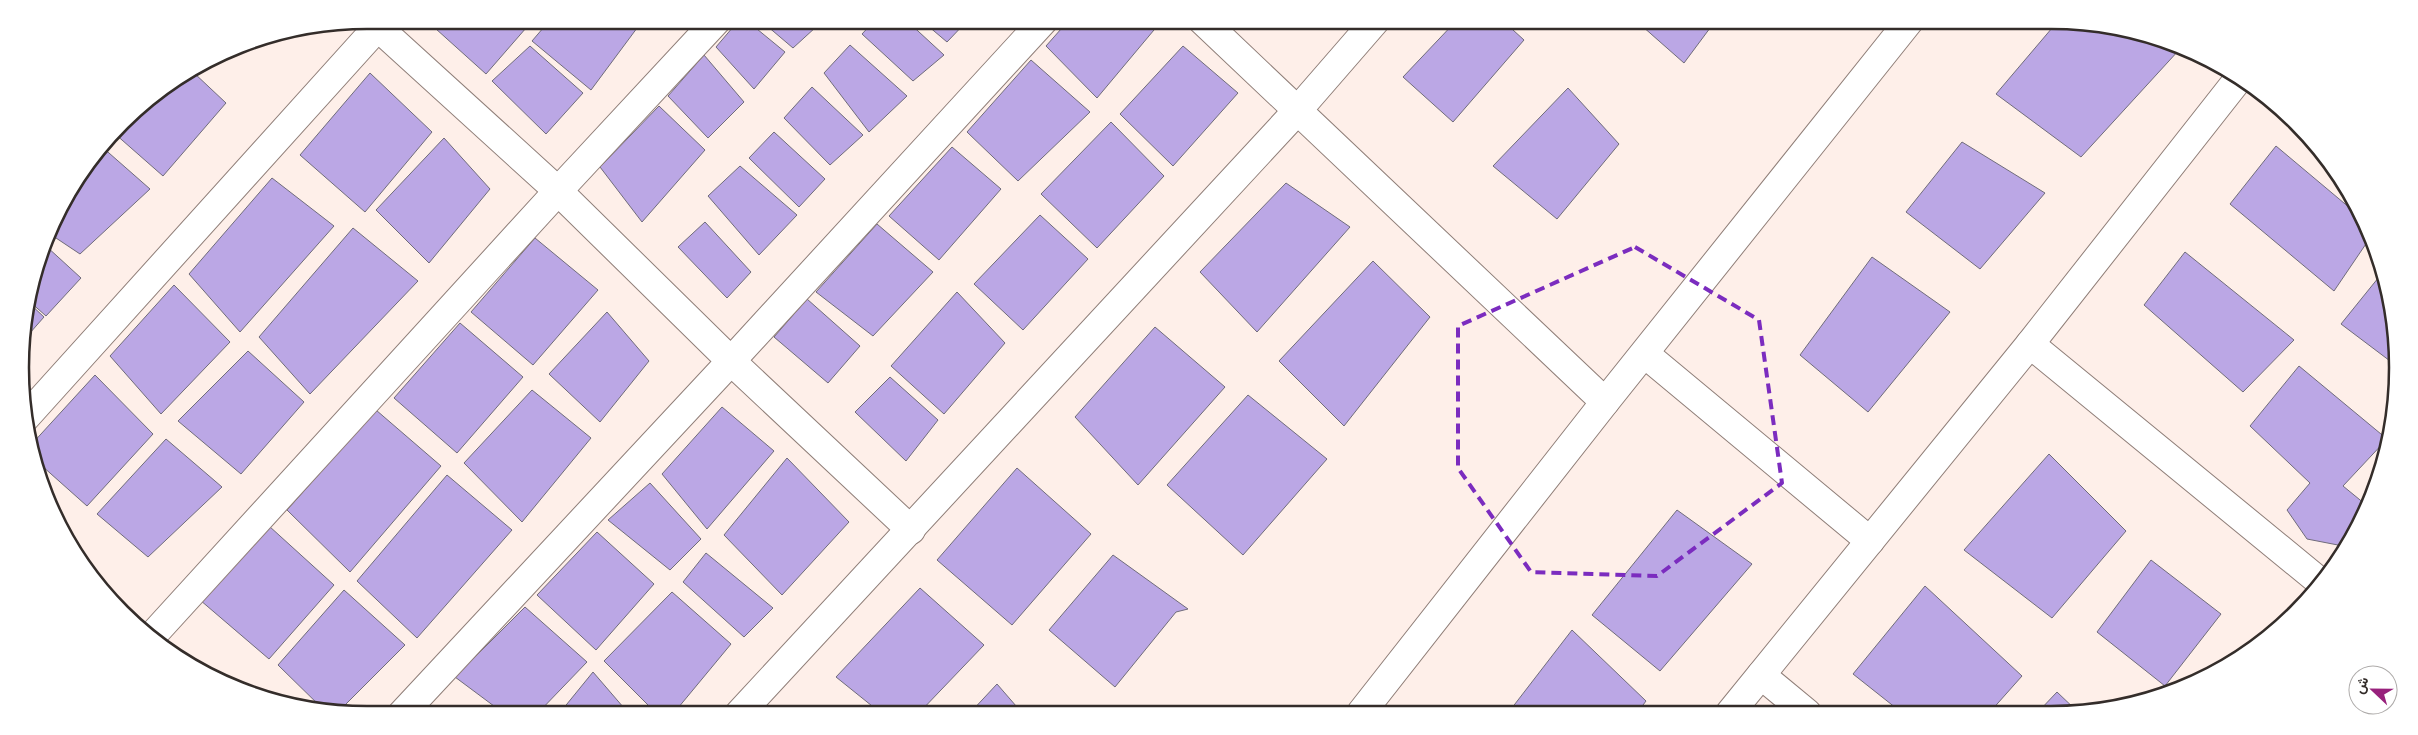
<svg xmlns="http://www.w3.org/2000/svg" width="2418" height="735" font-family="Cabin,Vazirmatn,sans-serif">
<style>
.building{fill:#bba7e5;stroke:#706c7b}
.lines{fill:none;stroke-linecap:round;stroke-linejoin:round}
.minor-casing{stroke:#8f7e78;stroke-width:30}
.minor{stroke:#fff;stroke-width:28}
.marked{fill:none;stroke:#7b2cbf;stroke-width:4;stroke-dasharray:10 6;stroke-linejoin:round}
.rim{fill:none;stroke:#342d2a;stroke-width:2.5}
</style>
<rect width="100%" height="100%" fill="#feefe9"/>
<g class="building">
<polygon points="426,20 533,20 486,74"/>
<polygon points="550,20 643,20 591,90 532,41"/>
<polygon points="739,20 746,20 785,52 754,89 716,47"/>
<polygon points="760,20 808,20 816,27 793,48"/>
<polygon points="875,20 906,20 944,55 913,81 862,34"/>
<polygon points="921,20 968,20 947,42"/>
<polygon points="1069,20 1155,20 1159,24 1097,98 1046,46"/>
<polygon points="1457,20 1502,20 1524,40 1453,122 1403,77"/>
<polygon points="1647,20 1716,20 1684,63 1642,26"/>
<polygon points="2058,21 2119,27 2168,42 2179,50 2081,157 1996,94"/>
<polygon points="850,45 907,96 869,132 824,73"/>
<polygon points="530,46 583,93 546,134 492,81"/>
<polygon points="1183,46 1238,93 1173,166 1120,114"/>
<polygon points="704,55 744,102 708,138 668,96"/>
<polygon points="1031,60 1090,112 1018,181 967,132"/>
<polygon points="193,72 226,103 163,176 114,133 138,106"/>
<polygon points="370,73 432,132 365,212 300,155"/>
<polygon points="812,87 863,135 830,165 784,118"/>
<polygon points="1568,88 1619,144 1557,219 1493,166"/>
<polygon points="659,106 705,150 642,222 600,167"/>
<polygon points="1111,122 1164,176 1097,248 1041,194"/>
<polygon points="774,132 825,179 799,207 749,158"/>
<polygon points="444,138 490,189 429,263 376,210"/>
<polygon points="1962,142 2045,193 1980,269 1906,212"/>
<polygon points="101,146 150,189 80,254 50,234 56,214 92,156"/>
<polygon points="2276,146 2363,219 2372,235 2334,291 2230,204"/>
<polygon points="952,147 1001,189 939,260 889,216"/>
<polygon points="740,166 797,215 759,255 708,196"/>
<polygon points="272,178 334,226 240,332 189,274"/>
<polygon points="1286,183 1350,227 1257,332 1200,272"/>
<polygon points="1040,215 1088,259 1023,330 974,284"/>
<polygon points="705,222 751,272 727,298 678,247"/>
<polygon points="877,224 933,272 873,336 816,292"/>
<polygon points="353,228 418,281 310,394 259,337"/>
<polygon points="535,238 598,290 533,365 471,312"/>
<polygon points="46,246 81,278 46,316 29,301 34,294 32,293"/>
<polygon points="2185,252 2294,340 2243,392 2144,305"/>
<polygon points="1872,257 1950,312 1868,412 1800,355"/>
<polygon points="1373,261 1430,317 1344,426 1279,361"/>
<polygon points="2383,272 2391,300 2398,367 2341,324"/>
<polygon points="174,285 230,342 161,414 110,356"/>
<polygon points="957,292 1005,343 944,414 891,366"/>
<polygon points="807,299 860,346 828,383 774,337"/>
<polygon points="29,303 44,317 22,342 23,322"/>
<polygon points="607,312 649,361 600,422 549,374"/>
<polygon points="460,323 523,377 457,453 394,398"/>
<polygon points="1155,327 1225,387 1138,485 1075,417"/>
<polygon points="248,351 304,402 241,474 178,421"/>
<polygon points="2299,366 2387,439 2343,486 2365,504 2355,531 2343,546 2307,539 2287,510 2310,483 2250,426"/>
<polygon points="95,375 153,434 87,506 32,457 30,446"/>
<polygon points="890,377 938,420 906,461 855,412"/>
<polygon points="532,390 591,438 522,522 464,463"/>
<polygon points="1248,395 1327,459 1243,555 1167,485"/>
<polygon points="722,407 774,451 707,529 662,474"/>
<polygon points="376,410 441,466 350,572 287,510"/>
<polygon points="166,439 222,487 148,557 97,514"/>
<polygon points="2049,454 2126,531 2052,618 1964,550"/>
<polygon points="787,458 849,522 782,595 724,535"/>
<polygon points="1017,468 1091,534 1012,625 937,560"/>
<polygon points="447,475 512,530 417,638 357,581"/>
<polygon points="650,483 701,539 670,570 608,520"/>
<polygon points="1677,510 1752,564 1660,671 1592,615"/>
<polygon points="269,526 334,585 269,659 200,600"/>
<polygon points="597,532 654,584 596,650 537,595"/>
<polygon points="706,553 773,608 744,637 683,582"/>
<polygon points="1113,555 1188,609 1176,612 1115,687 1049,630"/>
<polygon points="2151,560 2221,614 2165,686 2097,632"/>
<polygon points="1925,586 2022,676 1990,712 1901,712 1853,674"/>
<polygon points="920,588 984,645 918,714 882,714 836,677"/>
<polygon points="344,590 405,645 338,712 325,711 278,665"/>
<polygon points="672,592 731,644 673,714 658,715 604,661"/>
<polygon points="525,607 587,662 536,715 506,715 455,677"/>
<polygon points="1572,630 1646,701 1637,713 1508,713"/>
<polygon points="2264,633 2268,636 2254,646"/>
<polygon points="593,672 630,715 558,715"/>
<polygon points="997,684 1023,714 969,714"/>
<polygon points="2057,692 2078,712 2038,712"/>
</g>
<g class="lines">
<defs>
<g id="minor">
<polyline points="370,20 558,191 731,361 911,530"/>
<polyline points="1202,20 1605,402"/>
<polyline points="2030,344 2319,581"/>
<polyline points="1645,354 1870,541"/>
<polyline points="25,418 384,20"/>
<polyline points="152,636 558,191 717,20"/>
<polyline points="1761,675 1807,713"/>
<polyline points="1361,713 1605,402 1910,20"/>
<polyline points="1730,713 2030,344 2240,77"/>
<polyline points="739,714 1297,111 1376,20"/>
<polyline points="401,715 731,361 1044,20"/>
</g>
</defs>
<use href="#minor" class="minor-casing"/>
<use href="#minor" class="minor"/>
</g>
<path class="marked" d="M1635,247L1759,320L1782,483L1657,576L1531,572L1458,468V326Z"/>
<path d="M0 0H2418V735H0ZM367 29H2051A338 338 0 0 1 2389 367V368A338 338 0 0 1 2051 706H367A338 338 0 0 1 29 368V367A338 338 0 0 1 367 29Z" fill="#fff" fill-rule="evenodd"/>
<path class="rim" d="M367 29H2051A338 338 0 0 1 2389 367V368A338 338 0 0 1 2051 706H367A338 338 0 0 1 29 368V367A338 338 0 0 1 367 29Z"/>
<g transform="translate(2373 690) rotate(292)"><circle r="24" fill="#ffffff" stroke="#aeabaa"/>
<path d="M0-4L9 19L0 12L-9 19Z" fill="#98217c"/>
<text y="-8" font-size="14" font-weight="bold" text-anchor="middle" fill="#342d2a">ش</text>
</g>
</svg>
